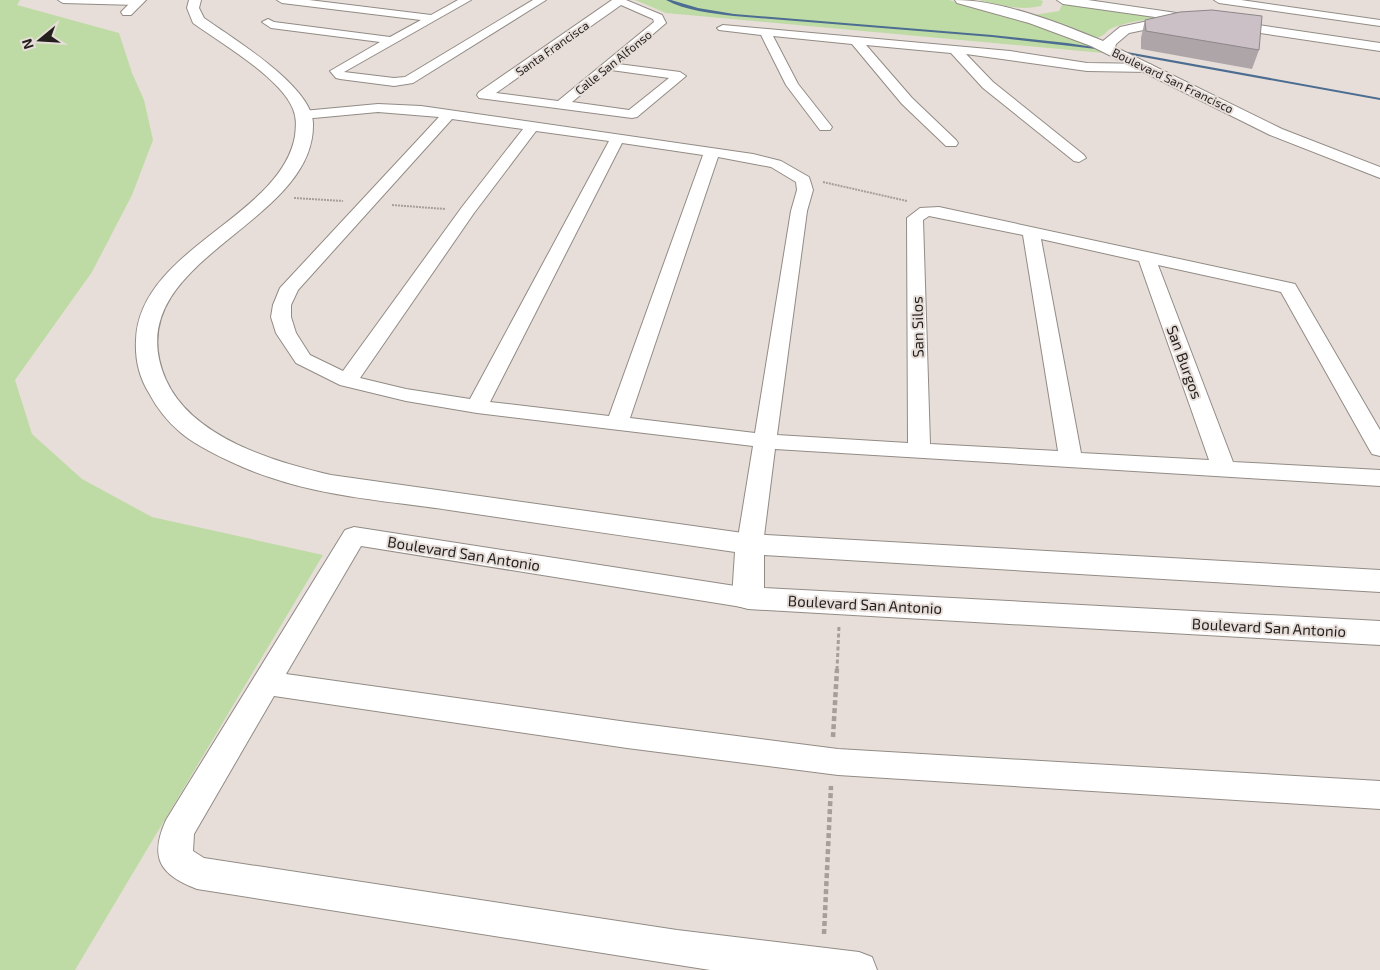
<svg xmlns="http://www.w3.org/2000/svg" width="1380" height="970" font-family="'Exo 2',sans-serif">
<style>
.green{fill:#bfdba5}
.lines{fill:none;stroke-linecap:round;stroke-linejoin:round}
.stream{fill:#4c6d91;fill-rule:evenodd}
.minor-casing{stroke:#928b85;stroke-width:2}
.tertiary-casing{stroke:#928b85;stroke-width:2}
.path-far2{stroke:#a59e9a;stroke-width:2;stroke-dasharray:2 1;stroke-linecap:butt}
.path-far1{stroke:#a59e9a;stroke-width:3;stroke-dasharray:4 2.5;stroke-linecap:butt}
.path{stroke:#a59e9a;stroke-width:4.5;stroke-dasharray:5 3;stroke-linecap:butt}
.minor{fill:#fff;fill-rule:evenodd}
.tertiary{fill:#fff;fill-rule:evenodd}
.wall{fill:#aea5a9}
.building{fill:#cac0c5;stroke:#8d868a}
.labels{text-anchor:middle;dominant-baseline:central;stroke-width:4;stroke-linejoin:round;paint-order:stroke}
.far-street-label{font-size:12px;fill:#221f1d;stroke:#e7ded9}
.street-label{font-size:15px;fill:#221f1d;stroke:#e7ded9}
</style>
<rect width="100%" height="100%" fill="#e7ded9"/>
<g class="green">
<polygon points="0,0 20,0 17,5 119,33 132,73 144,100 153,140 132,195 92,272 15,380 32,434 82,479 152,517 323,555 75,970 0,970"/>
<polygon points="635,0 949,0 1045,27 1090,45 1103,53 666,13"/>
<path d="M979,0H1040L1043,1L1041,6C1019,11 1000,5 979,0Z"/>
<path d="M1063,3L1158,17L1159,18C1143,20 1127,22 1112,28C1105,31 1106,36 1096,38L1034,15L1059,11Z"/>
</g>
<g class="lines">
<g class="stream">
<path d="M666,0H671L698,8L734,14L992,35L1067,43L1107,49L1105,50L992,37L734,16C711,13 686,11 666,0Z"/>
<polygon points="1116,50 1380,98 1380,100 1115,52"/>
</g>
<defs>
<g id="minor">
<polygon points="58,0 141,0 142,2 137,5 63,3"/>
<polygon points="277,0 309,0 431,15 458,0 471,0 344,72 394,78 405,77 533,0 546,0 413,83 394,86 340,79 336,78 330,71 380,42 271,28 262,22 268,19 274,22 390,37 421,20 282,3"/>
<path d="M612,0H626L662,15L666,23L618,64L680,72L686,76L637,117L632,118L479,98L477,95L479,92ZM621,5L653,19L654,22L558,101L496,93ZM611,70L669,78L629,110L572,102Z"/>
<polygon points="1214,0 1241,0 1380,20 1380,26 1219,3"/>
<polygon points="723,25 1010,51 1087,63 1150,64 1156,68 1150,72 1087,71 966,54 993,82 1084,155 1086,158 1079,162 1074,161 983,88 951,53 866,45 912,98 956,140 958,143 956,146 946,146 902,104 852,44 773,36 798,84 832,127 830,130 820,130 786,85 761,35 719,30 717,28"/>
<path d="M378,104L421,106L753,154L781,161L809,177L813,190L807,211L777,435L908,443L907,218L920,208L939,207L1295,284L1380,430V456L1372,454L1369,449L1281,292L1158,265L1233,462L1380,470V486L775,449L763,544L759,550L750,553L741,550L737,544L753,446L477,413L406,401L340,385L296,363L276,333L271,317L273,305L280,288L439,117L378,112L303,119L296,115L303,111ZM452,119L523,129L462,207L343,371L310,355L296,333L291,317V305L298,290ZM536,131L609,141L470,399L406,389L360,378L474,213ZM622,143L703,155L609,416L490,402ZM718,157L771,167L796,182L797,190L791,211L755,433L630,418ZM929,216L1023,235L1058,451L930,444L923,220ZM1041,239L1139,261L1209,460L1081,453Z"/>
<path d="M354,527L748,588L757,591L761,598L757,605L748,608L361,546L286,674L627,722L838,749L1380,781V809L838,775L627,748L274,696L194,834L193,851L204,858L677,930L859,952L872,957L877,970H710L197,889C160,875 149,858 166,820L345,530Z"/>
</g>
<g id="tertiary">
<polygon points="133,0 146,0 131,15 123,15 121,12"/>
<path d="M189,0H201L199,8L204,18C232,38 312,86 313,123C316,227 113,260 166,380C192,438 275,462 331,475L750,534L1380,570V592L764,555V588L1380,621V645L748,609L737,606L732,598L735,552C640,538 544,524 449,510C389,501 326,497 269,477C246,470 198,448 180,432C167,421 157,408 149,393C139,377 135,359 136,340C139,249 281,217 295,136C296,127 297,119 293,109C281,78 221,43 193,23L187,8Z"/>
<path d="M955,0C1001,0 1060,23 1103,41L1120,27L1162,18L1063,4L1057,0H1088L1380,43V51L1168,19L1169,22L1168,25L1129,33L1116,44L1115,47L1282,129L1380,167V178L1270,135L1091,46L1029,23L957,3Z"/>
</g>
</defs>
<use href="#minor" class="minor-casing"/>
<use href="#tertiary" class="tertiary-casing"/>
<g class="path-far2">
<polyline points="823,182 907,201"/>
<polyline points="294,198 343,201"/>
<polyline points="392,205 445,209"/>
</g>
<polyline class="path-far1" points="837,670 839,626"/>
<g class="path">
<polyline points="833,737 837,669"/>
<polyline points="824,934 831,786"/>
</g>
<use href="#minor" class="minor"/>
<use href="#tertiary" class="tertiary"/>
</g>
<polygon class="wall" points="1145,20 1259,50 1252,69 1141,49 1141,38"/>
<polygon class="building" points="1212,10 1262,16 1259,50 1146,31 1145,20 1180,12"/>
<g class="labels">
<g class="far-street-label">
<text transform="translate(552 48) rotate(-35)">Santa Francisca</text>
<text transform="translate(613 62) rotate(-39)">Calle San Alfonso</text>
<text transform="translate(1173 80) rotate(26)">Boulevard San Francisco</text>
</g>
<g class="street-label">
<text transform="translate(917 327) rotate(-91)">San Silos</text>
<text transform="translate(1185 362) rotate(70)">San Burgos</text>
<text transform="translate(464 553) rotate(9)">Boulevard San Antonio</text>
<text transform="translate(865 604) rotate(3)">Boulevard San Antonio</text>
<text transform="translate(1269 627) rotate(3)">Boulevard San Antonio</text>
</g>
</g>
<g transform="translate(40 40) rotate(252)" stroke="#e7ded9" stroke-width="4" paint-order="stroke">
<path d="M0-4L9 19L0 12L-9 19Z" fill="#221f1d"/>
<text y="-8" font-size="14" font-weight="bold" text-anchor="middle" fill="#221f1d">N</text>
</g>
</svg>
